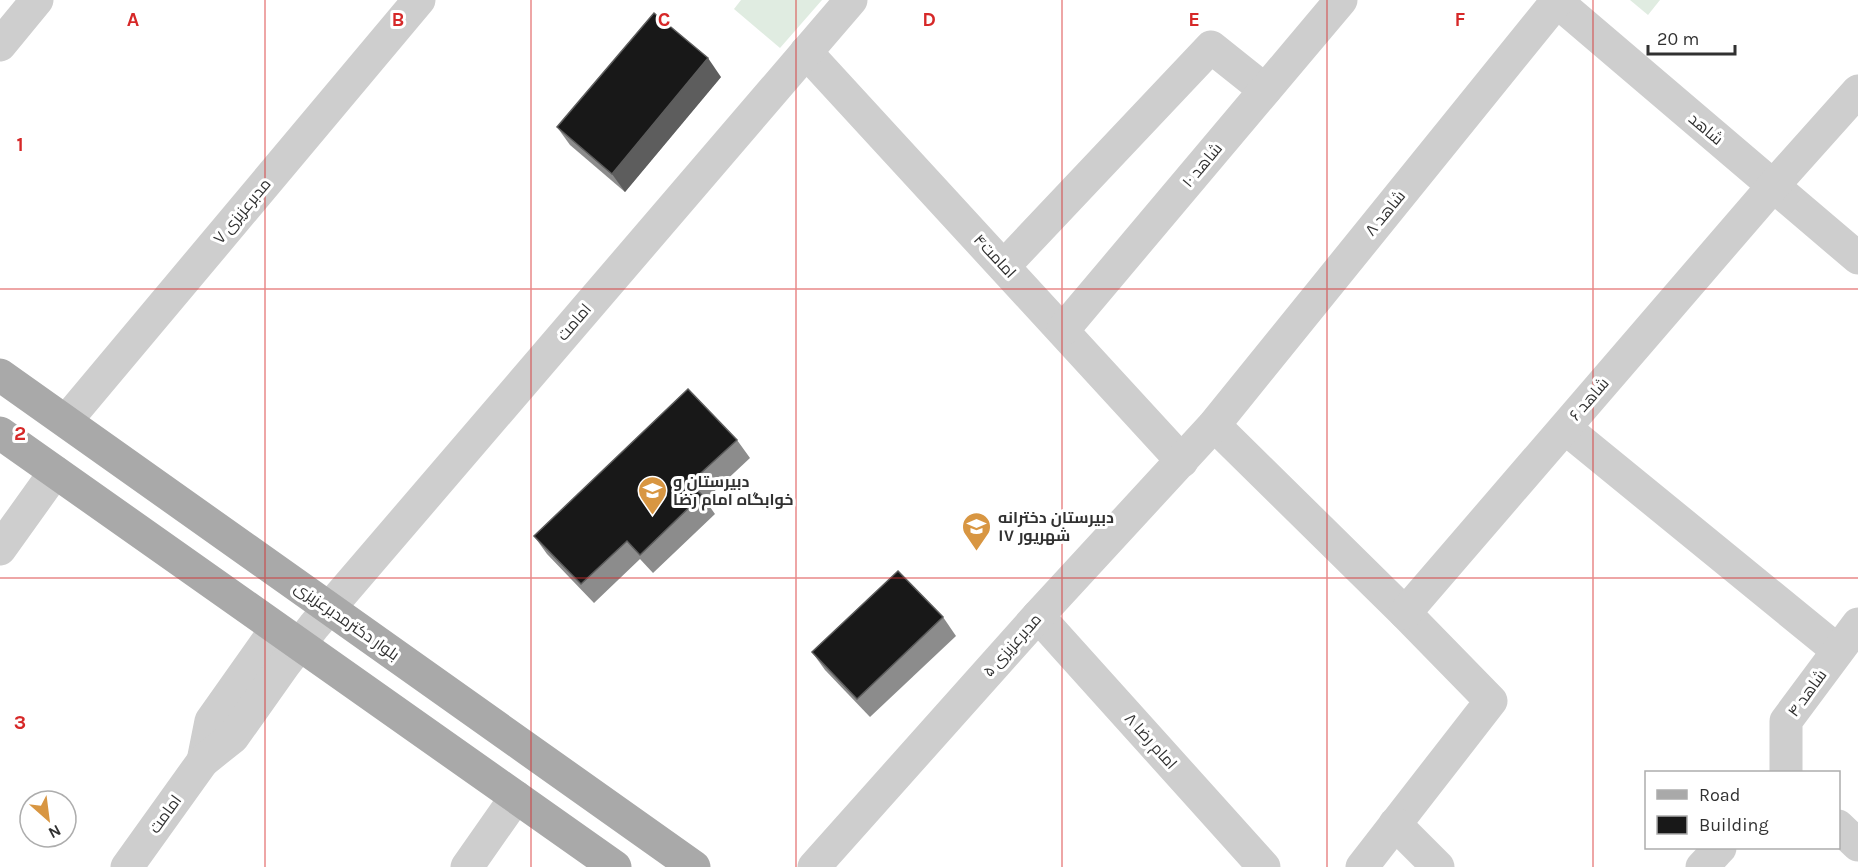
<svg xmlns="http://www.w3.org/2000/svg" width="1858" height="867" font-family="Karla,Cairo,sans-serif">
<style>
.green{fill:#e0ece1}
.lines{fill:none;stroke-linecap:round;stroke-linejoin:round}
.minor{stroke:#cecece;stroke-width:33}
.major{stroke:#a9a9a9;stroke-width:33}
.wall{fill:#8c8c8c}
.shaded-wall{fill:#5d5d5d}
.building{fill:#181818;stroke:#5d5d5d;stroke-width:1.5}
.grid{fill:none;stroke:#d62828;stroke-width:1.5;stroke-opacity:0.55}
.labels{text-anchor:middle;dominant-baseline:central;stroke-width:6;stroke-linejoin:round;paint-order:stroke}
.street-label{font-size:16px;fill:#313131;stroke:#fff}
.poi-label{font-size:16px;font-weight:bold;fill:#313131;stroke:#fff;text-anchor:start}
.grid-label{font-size:20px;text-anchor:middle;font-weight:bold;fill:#d62828;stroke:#fff;stroke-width:6;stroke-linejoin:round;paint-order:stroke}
</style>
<rect width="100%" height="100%" fill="#fff"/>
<g class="green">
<polygon points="741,0 822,0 780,48 734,9"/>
<polygon points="1630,0 1660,0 1648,15"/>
</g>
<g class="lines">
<g class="minor">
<polyline points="1555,0 1858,258"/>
<polyline points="0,45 37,0"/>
<polyline points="806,52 1182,461"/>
<polyline points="1004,266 1211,47 1265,90"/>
<polyline points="1063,330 1341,0"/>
<polyline points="66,421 419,0"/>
<polyline points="1214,425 1405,613 1491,701 1362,867"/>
<polyline points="1565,428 1837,650"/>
<polyline points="0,549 55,472"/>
<polyline points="1405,613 1773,186 1858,91"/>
<polyline points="1038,616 1264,867"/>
<polyline points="203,761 211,721 276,629"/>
<polyline points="1786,772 1786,721 1858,624"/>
<polyline points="1395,824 1438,867"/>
<polyline points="1838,826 1858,845"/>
<polyline points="127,867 203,761 233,737 284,665 314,626 851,0"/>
<polyline points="467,867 516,797"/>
<polyline points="814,867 1038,616 1214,425 1557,1"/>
<polyline points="1702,867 1720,848"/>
</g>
<g class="major">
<polyline points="0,375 694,867"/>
<polyline points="0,433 615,867"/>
</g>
</g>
<g class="wall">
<polygon points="721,77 625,192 570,145 557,127"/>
<polygon points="737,440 750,458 705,500 715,514 653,573 640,559 594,603 547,554 534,536"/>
<polygon points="943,617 956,636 870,717 825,670 812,652"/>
</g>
<polygon class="shaded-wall" points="708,58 721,77 625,192 612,174"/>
<g class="building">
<polygon points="654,13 708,58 612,174 557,127"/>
<polygon points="688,389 737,440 690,483 702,495 640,555 627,541 581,584 534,536"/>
<polygon points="898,571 943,617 857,699 812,652"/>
</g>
<path class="grid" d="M265,0V867M531,0V867M796,0V867M1062,0V867M1327,0V867M1593,0V867M0,289H1858M0,578H1858"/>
<defs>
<symbol id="school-pin" viewBox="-11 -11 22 30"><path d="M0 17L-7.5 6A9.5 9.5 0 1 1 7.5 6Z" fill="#d89642" stroke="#fff"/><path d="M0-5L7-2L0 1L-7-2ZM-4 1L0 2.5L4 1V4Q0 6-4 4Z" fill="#fff"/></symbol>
</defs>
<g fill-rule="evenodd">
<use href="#school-pin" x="636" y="474" width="33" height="45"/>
<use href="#school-pin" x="960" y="510" width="33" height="45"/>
</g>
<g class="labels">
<g class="street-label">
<text transform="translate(1706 129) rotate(40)">شاهد</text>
<text transform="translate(1202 165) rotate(-50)">شاهد ۱۰</text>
<text transform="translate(242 211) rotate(-50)">مدبرعزیزی ۷</text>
<text transform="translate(1385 213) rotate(-51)">شاهد ۸</text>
<text transform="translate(995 256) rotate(47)">امامت۴</text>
<text transform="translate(574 322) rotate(-49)">امامت</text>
<text transform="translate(1589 399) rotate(-49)">شاهد ۶</text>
<text transform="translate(347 621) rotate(35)">بلوار دکترمدبرعزیزی</text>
<text transform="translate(1012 645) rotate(-48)">مدبرعزیزی ۵</text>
<text transform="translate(1807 693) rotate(-54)">شاهد ۴</text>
<text transform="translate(1151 741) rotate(48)">امام رضا ۸</text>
<text transform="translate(165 814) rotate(-54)">امامت</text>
</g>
<g class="poi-label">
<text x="673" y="481">دبیرستان و<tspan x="673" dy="18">خوابگاه امام رضا</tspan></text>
<text x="998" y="517">دبیرستان دخترانه<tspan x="998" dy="18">۱۷ شهریور</tspan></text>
</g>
</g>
<g class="grid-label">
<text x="133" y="26">A</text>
<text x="398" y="26">B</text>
<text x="664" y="26">C</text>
<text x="929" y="26">D</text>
<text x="1194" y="26">E</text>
<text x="1460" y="26">F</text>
<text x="20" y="151">1</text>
<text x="20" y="440">2</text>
<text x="20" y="729">3</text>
</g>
<rect x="1645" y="771" width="195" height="78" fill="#ffffff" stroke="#adadad" stroke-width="1.5"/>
<rect x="1657" y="790" width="30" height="9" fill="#a9a9a9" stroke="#adadad" stroke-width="1.5"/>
<text x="1699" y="801" font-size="18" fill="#313131">Road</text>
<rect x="1657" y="816" width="30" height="18" fill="#181818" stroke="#adadad" stroke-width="1.5"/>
<text x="1699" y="831" font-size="18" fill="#313131">Building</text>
<g transform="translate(48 819) rotate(152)"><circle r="28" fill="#ffffff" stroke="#adadad" stroke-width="1.5"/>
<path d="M0-4.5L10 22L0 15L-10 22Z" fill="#d89642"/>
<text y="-9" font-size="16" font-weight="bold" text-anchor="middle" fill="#313131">N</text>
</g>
<path d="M1648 45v9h87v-9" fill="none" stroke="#313131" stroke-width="3"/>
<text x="1657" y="45" font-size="18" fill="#313131" stroke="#ffffff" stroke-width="4.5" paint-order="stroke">20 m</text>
</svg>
